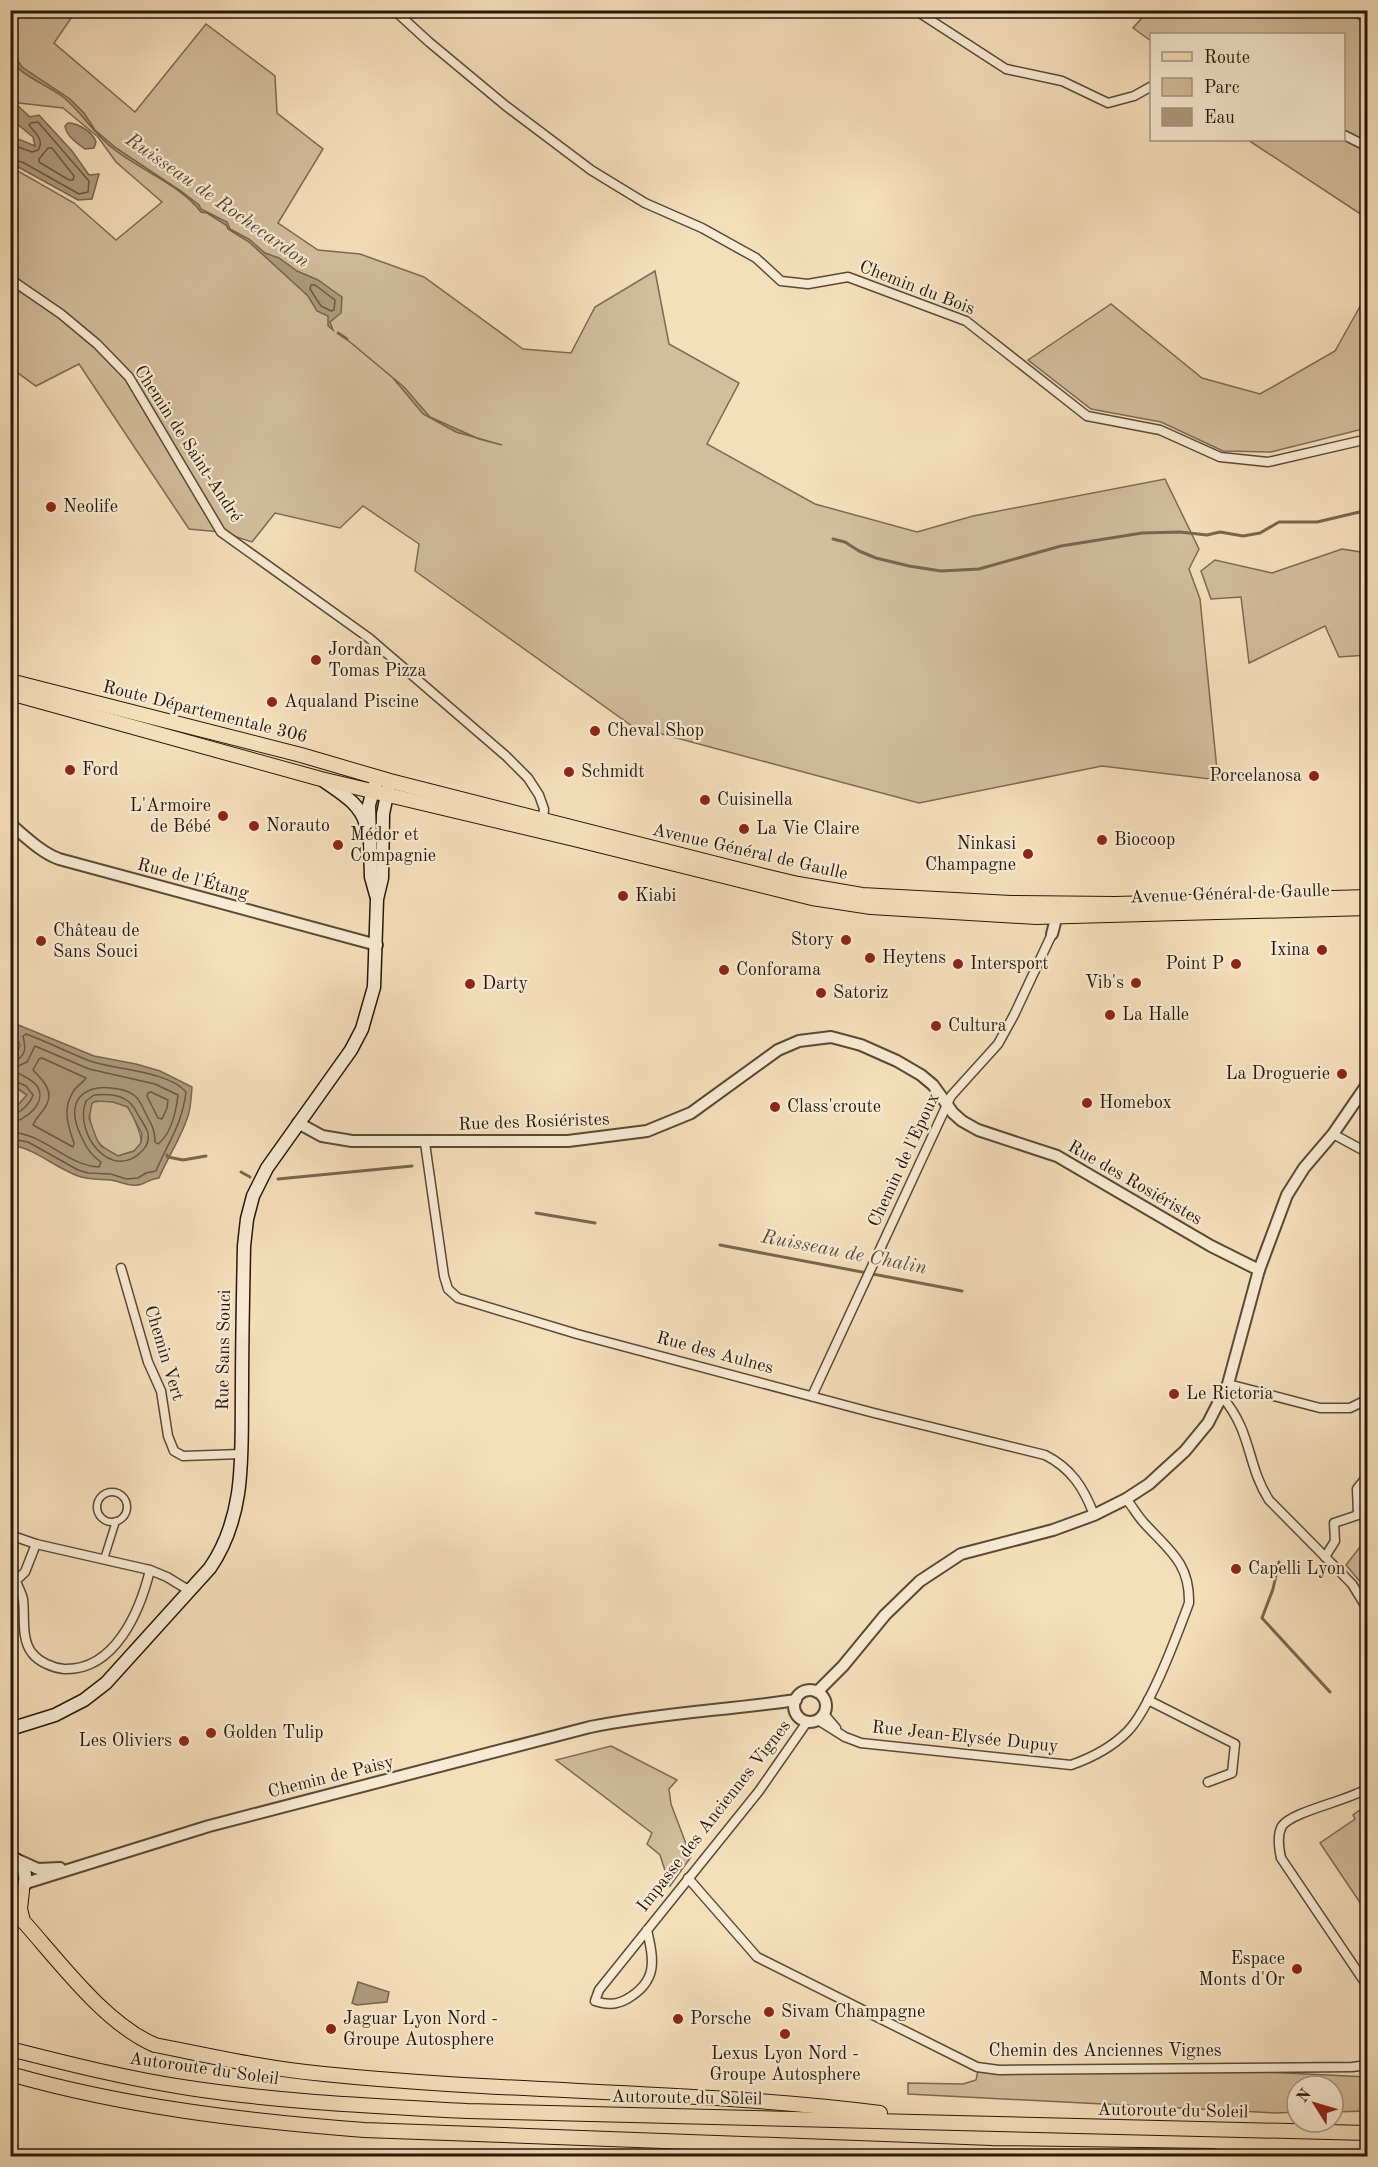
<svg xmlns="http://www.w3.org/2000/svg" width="1378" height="2167" font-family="'Old Standard TT',serif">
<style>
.green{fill:#d2bd9c;stroke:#7c6a52;stroke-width:1.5}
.water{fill:#af9b7e;stroke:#78664e;stroke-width:1.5;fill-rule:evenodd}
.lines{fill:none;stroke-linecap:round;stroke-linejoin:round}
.shore{stroke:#6a5942;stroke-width:1.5}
.stream{stroke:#78664e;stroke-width:3}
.pedestrian-casing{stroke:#5a4934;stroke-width:9}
.minor-casing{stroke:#5a4934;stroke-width:11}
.tertiary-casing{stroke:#5a4934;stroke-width:14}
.secondary-casing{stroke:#261707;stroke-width:15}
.primary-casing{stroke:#261707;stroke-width:16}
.trunk-casing{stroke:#261707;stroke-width:16}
.pedestrian{stroke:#f8ead3;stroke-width:6}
.minor{stroke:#f8ead3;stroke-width:8}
.tertiary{stroke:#f8ead3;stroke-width:10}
.secondary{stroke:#f8ead3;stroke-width:12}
.primary{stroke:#f5dfbb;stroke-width:14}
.trunk{stroke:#f5dfbb;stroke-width:14}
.poi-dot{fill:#8f2418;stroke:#f8ead3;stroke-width:2}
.labels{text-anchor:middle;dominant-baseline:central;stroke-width:4.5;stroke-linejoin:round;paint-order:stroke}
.street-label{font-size:18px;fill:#261707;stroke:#f8ead3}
.poi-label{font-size:18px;fill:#261707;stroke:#f8ead3;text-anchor:start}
.water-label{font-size:20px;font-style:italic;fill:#5d4c37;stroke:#f8ead3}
</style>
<rect width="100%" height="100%" fill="#f5dfbb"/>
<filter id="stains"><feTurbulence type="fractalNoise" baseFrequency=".00333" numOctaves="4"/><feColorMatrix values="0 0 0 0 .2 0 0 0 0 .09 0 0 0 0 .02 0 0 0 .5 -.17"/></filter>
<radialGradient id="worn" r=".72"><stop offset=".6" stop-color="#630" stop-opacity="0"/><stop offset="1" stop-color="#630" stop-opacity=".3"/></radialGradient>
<g class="green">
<polygon points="11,11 76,11 54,43 135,112 206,24 275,76 277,113 323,149 278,223 318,250 360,254 424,277 523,349 571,353 595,307 655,271 669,344 739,383 707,444 815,504 917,532 973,516 1165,479 1199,549 1189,569 1200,599 1218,780 1102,766 919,803 632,726 415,571 419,544 363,506 340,528 275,513 252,542 221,532 189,529 79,364 36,386 11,368 11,167 74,203 116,240 162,202 116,162 98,137 63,108 19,103 11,98"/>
<polygon points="1148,11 1348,11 1367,26 1367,206 1359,213 1248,140 1344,140 1344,34 1152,34 1151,41 1133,28"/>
<polygon points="1367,294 1367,428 1271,452 1223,451 1161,422 1091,409 1028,360 1111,304 1202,378 1260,394 1335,351"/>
<polygon points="1342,549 1367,553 1367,655 1339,657 1325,626 1249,663 1241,597 1211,599 1201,571 1215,560 1272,573"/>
<polygon points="10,1084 27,1095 18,1105 11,1110"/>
<path d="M104,1101C110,1101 118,1102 124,1104C131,1108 142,1135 141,1143L134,1151L118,1156C112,1153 105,1150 101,1145C91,1135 87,1115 92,1102Z"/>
<polygon points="1367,1538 1367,1590 1346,1565"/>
<polygon points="611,1746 677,1780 669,1789 671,1804 691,1857 670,1886 660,1855 647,1844 652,1833 556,1760"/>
<polygon points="1367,1805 1367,1913 1320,1843 1355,1819 1353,1815"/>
<polygon points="978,2071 1245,2071 1367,2077 1367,2111 1333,2112 1333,2086 1297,2086 1297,2112 1277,2113 908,2094 908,2083 963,2084 976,2080"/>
</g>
<g class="water">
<path d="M10,55H14L22,67L70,99L84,113L95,130L116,148L181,191L199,205L201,209L227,222L230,229L249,239L265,253L279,258L297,271L318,280L342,297L341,313L330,322L333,330L328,326V316L317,311L308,296L249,242L228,229L226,225L207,213L201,212C180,185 142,171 115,150C94,135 83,113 63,97C47,84 15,75 10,55Z"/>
<polygon points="11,104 17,105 30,117 39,115 72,151 89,175 99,174 92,199 78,200 11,163 11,136 35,146 33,137 11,119"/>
<path d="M68,123C78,123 93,132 96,142L94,148L85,149C78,144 66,136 65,126Z"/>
<polygon points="344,337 404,387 430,417 479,439 502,445 456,432 423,414 393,378"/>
<path d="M11,1022L94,1056L136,1064L160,1071L192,1087C191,1097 191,1107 188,1116C181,1138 168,1157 159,1178C151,1179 149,1181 142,1184C132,1188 120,1181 110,1180C99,1179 89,1180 78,1176C54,1167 36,1149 11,1145V1110L18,1105L27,1095L11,1084V1052L17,1053L20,1045L17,1039L11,1036ZM96,1101L113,1102L128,1107L142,1134L141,1143L134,1151L118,1156L101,1146L97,1140L89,1118L92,1103Z"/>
<polygon points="358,1982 389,1992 387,2002 357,2005 352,2003"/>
</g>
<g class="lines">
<g class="shore">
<path d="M10,144L32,152L38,150C45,140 35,133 29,125L31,123L38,122L89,181L88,192L79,194L24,163L10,158"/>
<polygon points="48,148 52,148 74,176 73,180 69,180 39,162 39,159"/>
<polygon points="311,285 315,285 335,300 334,310 331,311 321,306 310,289"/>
<path d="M10,1058L18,1059C27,1054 25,1045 23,1036L26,1034C48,1042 69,1053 90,1061C115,1070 169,1071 186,1092C182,1125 168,1142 156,1171L146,1173L138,1178L126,1179L111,1174L88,1173L78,1170L28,1142L10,1139"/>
<path d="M42,1058L86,1078C83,1083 76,1086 73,1092C62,1109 68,1126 74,1143L73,1147L33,1125C35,1119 40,1115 44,1109C56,1093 44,1081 33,1070L39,1059Z"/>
<path d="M10,1079L26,1086L33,1095C30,1104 20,1114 10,1115"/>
<polygon points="151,1092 168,1100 167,1108 162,1119 158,1118 147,1096 148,1093"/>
<path d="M94,1095C112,1093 129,1095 137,1113C140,1119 146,1126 148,1133C149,1140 147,1146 143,1150C112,1184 73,1133 86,1101Z"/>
<path d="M10,1122C25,1122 48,1102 37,1086C31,1078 21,1076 14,1070L16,1067L27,1062L35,1046L89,1069L155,1084L178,1095C176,1112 171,1134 158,1144L155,1142C155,1131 152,1125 147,1116C143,1109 141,1101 135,1096C130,1092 125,1090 118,1089C89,1083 66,1096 78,1129C84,1143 88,1153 101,1162L99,1167C67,1166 44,1133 10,1132"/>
</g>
<g class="stream">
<polyline points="338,333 347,339"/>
<polyline points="833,539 845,542 859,551 876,558 909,566 941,571 979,569 1061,546 1142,533 1180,532 1207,535 1220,532 1243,536 1260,533 1279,522 1317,522 1368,510"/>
<polyline points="167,1155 168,1157 183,1160 206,1156"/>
<polyline points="241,1172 250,1177"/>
<polyline points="278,1179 412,1166"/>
<polyline points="536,1213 595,1223"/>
<polyline points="720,1245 962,1291"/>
<polyline points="1279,1562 1273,1589 1262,1618 1330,1692"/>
</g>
<defs>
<g id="pedestrian">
<circle cx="112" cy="1507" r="15"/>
<polyline points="104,1559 116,1521"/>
</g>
<g id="minor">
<polyline points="394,10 429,42 506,106 591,170 645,203 702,228 756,258 781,281 808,284 848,277 966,321 1087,416 1160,430 1220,457 1268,462 1368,439"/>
<polyline points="915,10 1006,69 1062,81 1108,103 1134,96 1152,86"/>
<polyline points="1344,135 1368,147"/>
<polyline points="10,279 61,314 97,344 129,377 221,532 369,638 506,756 528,778 539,795 544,809 543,819"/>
<polyline points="1333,1134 1368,1153"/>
<path d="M425,1143L444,1276L448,1289L458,1298L577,1334L874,1413L1045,1455C1071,1468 1084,1488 1094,1515"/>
<polyline points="121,1268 148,1362 161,1391 168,1436 174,1451 183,1456 241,1454"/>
<polyline points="1228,1384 1320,1408 1350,1408 1368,1399"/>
<polyline points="812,1396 951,1096 998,1044 1014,1015 1052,934"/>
<path d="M1223,1398C1252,1432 1247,1466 1269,1500L1352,1584L1368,1610"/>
<polyline points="10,1535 36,1544 150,1570 167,1577 190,1591"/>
<polyline points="1325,1557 1335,1541 1334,1523 1358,1515 1357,1489 1368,1475"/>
<path d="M16,1582C19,1588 22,1594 23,1599C25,1616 21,1640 32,1653C39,1662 53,1668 64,1669C115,1671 140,1611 150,1570"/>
<polyline points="10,1586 25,1572 36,1544"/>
<polyline points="1148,1700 1235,1744 1232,1773 1208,1782"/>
<polyline points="824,1714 836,1728"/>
<path d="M818,1720L845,1737L861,1743L1071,1765C1091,1758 1111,1748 1127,1732C1150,1709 1177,1635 1189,1603C1190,1564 1170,1551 1146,1525C1138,1517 1133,1507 1126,1499"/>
<path d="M1368,1788C1348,1801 1293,1811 1282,1826C1277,1835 1279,1849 1281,1858L1368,1987"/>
<polyline points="688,1878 757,1957 977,2067 999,2070 1352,2067 1368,2065"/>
<path d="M647,1930C654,1961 658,1981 627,1999C616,2005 607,2005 595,2001L599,1990L759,1791L807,1722"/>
</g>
<g id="tertiary">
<polyline points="1362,10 1368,15"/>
<path d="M10,824C25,836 40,852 59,859L377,945"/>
<polyline points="1052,934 1058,911"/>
<polyline points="298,1123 322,1136 352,1141 568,1141 647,1131 691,1113 778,1050 799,1041 831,1037 861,1045 897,1061 921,1075 933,1085 953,1113 962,1121 978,1130 1057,1156 1211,1246 1259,1270"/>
<circle cx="810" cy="1706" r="16"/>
<polyline points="817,1692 843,1666 885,1615 920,1581 961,1554 1053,1530 1094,1515 1126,1499 1149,1484 1185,1451 1208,1423 1228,1384 1259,1270 1287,1195 1304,1168 1333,1134 1368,1083"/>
<polyline points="16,1859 38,1869 60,1868"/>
<path d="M26,1883L209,1826L590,1727C658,1713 728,1710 796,1700"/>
</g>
<g id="secondary">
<path d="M324,781C341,793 361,804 366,825"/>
<polyline points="376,895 371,877 369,805 377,777"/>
<path d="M10,1729L55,1715L84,1700L106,1683L210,1568C247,1514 241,1452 242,1390C242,1342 243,1294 244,1246L247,1219L253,1196L267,1168L351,1050L362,1029L374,987L377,899L382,878L383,814L389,785"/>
<path d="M10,1856C31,1867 30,1890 10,1901"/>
</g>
<g id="primary">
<polyline points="10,681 301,755 390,781 764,876 798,884 862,895 1011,903 1115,904 1368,897"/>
<polyline points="10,693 321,779 574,839 812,898 871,907 1036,917 1368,908"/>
</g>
<g id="trunk">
<path d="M22,1891L20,1909L23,1921C59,1961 105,2024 155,2045C211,2056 267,2069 324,2074C509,2093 696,2090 880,2113"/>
<path d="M10,2049C69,2064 129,2079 189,2088C281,2102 374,2106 467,2111L1368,2133"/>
<path d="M10,2074C126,2107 245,2121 364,2130L992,2153L1214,2156"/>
<polyline points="830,2156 857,2156"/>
</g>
</defs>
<use href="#pedestrian" class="pedestrian-casing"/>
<use href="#minor" class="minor-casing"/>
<use href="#tertiary" class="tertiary-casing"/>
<use href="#secondary" class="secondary-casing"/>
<use href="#primary" class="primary-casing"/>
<use href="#trunk" class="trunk-casing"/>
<use href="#pedestrian" class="pedestrian"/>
<use href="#minor" class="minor"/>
<use href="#tertiary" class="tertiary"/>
<use href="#secondary" class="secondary"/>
<use href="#primary" class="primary"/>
<use href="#trunk" class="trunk"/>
</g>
<g class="poi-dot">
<circle cx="51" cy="507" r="6"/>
<circle cx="316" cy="660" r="6"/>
<circle cx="272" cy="702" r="6"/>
<circle cx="595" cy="731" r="6"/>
<circle cx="70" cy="770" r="6"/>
<circle cx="569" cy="772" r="6"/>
<circle cx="1314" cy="776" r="6"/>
<circle cx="705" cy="800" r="6"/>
<circle cx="223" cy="816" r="6"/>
<circle cx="254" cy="826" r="6"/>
<circle cx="744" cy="829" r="6"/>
<circle cx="1102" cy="840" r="6"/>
<circle cx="338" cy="845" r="6"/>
<circle cx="1028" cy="854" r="6"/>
<circle cx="623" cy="896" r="6"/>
<circle cx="846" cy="940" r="6"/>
<circle cx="41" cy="941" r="6"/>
<circle cx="1322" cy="950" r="6"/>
<circle cx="870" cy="958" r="6"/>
<circle cx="958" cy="964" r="6"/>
<circle cx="1236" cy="964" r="6"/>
<circle cx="724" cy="970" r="6"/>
<circle cx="1136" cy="983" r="6"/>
<circle cx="470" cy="984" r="6"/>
<circle cx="821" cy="993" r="6"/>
<circle cx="1110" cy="1015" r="6"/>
<circle cx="936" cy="1026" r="6"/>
<circle cx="1342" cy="1074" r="6"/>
<circle cx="1087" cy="1103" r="6"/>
<circle cx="775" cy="1107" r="6"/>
<circle cx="1174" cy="1394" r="6"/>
<circle cx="1236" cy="1569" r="6"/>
<circle cx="211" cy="1733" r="6"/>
<circle cx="184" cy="1741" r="6"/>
<circle cx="1297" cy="1969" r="6"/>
<circle cx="769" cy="2012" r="6"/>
<circle cx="678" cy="2019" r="6"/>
<circle cx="331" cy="2029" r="6"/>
<circle cx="785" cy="2034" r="6"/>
</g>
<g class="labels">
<g class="street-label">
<text transform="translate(917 288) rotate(21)">Chemin du Bois</text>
<text transform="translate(188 444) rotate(57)">Chemin de Saint-André</text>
<text transform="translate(205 712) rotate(14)">Route Départementale 306</text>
<text transform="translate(750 852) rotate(13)">Avenue Général de Gaulle</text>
<text transform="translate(193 879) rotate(15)">Rue de l'Étang</text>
<text transform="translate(1230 894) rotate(-2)">Avenue Général de Gaulle</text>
<text transform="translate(534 1122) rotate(-2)">Rue des Rosiéristes</text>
<text transform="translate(904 1160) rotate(-65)">Chemin de l'Epoux</text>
<text transform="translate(1135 1183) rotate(30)">Rue des Rosiéristes</text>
<text transform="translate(224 1350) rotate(-89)">Rue Sans Souci</text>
<text transform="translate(164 1353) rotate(73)">Chemin Vert</text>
<text transform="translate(715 1353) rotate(15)">Rue des Aulnes</text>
<text transform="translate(965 1737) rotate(6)">Rue Jean-Elysée Dupuy</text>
<text transform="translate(331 1777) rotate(-14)">Chemin de Paisy</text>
<text transform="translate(714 1816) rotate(-52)">Impasse des Anciennes Vignes</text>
<text x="1105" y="2051">Chemin des Anciennes Vignes</text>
<text transform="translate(204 2069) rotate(8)">Autoroute du Soleil</text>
<text transform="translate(687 2098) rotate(1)">Autoroute du Soleil</text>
<text transform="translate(1173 2111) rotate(1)">Autoroute du Soleil</text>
</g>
<g class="poi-label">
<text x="63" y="507">Neolife</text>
<text x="328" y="650">Jordan<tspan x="328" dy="21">Tomas Pizza</tspan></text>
<text x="284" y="702">Aqualand Piscine</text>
<text x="607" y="731">Cheval Shop</text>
<text x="82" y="770">Ford</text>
<text x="581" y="772">Schmidt</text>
<text x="1302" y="776" text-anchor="end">Porcelanosa</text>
<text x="717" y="800">Cuisinella</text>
<text x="211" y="806" text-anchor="end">L'Armoire<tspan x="211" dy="21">de Bébé</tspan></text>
<text x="266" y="826">Norauto</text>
<text x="756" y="829">La Vie Claire</text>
<text x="350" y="835">Médor et<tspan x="350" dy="21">Compagnie</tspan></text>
<text x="1114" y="840">Biocoop</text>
<text x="1016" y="844" text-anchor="end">Ninkasi<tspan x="1016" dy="21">Champagne</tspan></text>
<text x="635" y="896">Kiabi</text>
<text x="53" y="931">Château de<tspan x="53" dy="21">Sans Souci</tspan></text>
<text x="834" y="940" text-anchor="end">Story</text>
<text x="1310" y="950" text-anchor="end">Ixina</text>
<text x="882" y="958">Heytens</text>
<text x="970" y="964">Intersport</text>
<text x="1224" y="964" text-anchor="end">Point P</text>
<text x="736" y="970">Conforama</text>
<text x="1124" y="983" text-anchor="end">Vib's</text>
<text x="482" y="984">Darty</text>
<text x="833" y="993">Satoriz</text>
<text x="1122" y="1015">La Halle</text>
<text x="948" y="1026">Cultura</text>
<text x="1330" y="1074" text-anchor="end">La Droguerie</text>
<text x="1099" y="1103">Homebox</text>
<text x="787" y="1107">Class'croute</text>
<text x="1186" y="1394">Le Rictoria</text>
<text x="1248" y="1569">Capelli Lyon</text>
<text x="223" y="1733">Golden Tulip</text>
<text x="172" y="1741" text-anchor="end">Les Oliviers</text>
<text x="1285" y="1959" text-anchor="end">Espace<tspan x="1285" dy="21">Monts d'Or</tspan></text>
<text x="781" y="2012">Sivam Champagne</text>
<text x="343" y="2019">Jaguar Lyon Nord -<tspan x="343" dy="21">Groupe Autosphere</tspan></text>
<text x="690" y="2019">Porsche</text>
<text x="785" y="2054" text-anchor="middle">Lexus Lyon Nord -<tspan x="785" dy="21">Groupe Autosphere</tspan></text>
</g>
<g class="water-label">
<text transform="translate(217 201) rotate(35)">Ruisseau de Rochecardon</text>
<text transform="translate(844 1253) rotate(11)">Ruisseau de Chalin</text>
</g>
</g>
<rect width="1378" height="2167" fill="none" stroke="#f5dfbb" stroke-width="36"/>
<rect x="12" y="12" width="1354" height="2143" fill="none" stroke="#261707" stroke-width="3"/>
<rect x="18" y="18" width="1342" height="2131" fill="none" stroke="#261707" stroke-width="1.5"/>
<rect x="1150" y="33" width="195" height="108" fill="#f8ead3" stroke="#a49681" stroke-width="1.5"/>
<rect x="1162" y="52" width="30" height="9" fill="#f5dfbb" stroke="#a49681" stroke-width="1.5"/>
<text x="1204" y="63" font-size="18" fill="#261707">Route</text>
<rect x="1162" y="78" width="30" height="18" fill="#d2bd9c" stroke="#a49681" stroke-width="1.5"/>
<text x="1204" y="93" font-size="18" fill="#261707">Parc</text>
<rect x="1162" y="108" width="30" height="18" fill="#af9b7e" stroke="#a49681" stroke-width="1.5"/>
<text x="1204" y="123" font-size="18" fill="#261707">Eau</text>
<g transform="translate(1315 2104) rotate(307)"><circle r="28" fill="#f8ead3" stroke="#a49681" stroke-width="1.5"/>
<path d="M0-4.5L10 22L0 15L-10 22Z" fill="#8f2418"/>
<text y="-9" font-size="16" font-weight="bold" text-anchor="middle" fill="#261707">N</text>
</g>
<rect width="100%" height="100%" filter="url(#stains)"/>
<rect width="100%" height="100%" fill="url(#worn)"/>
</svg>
